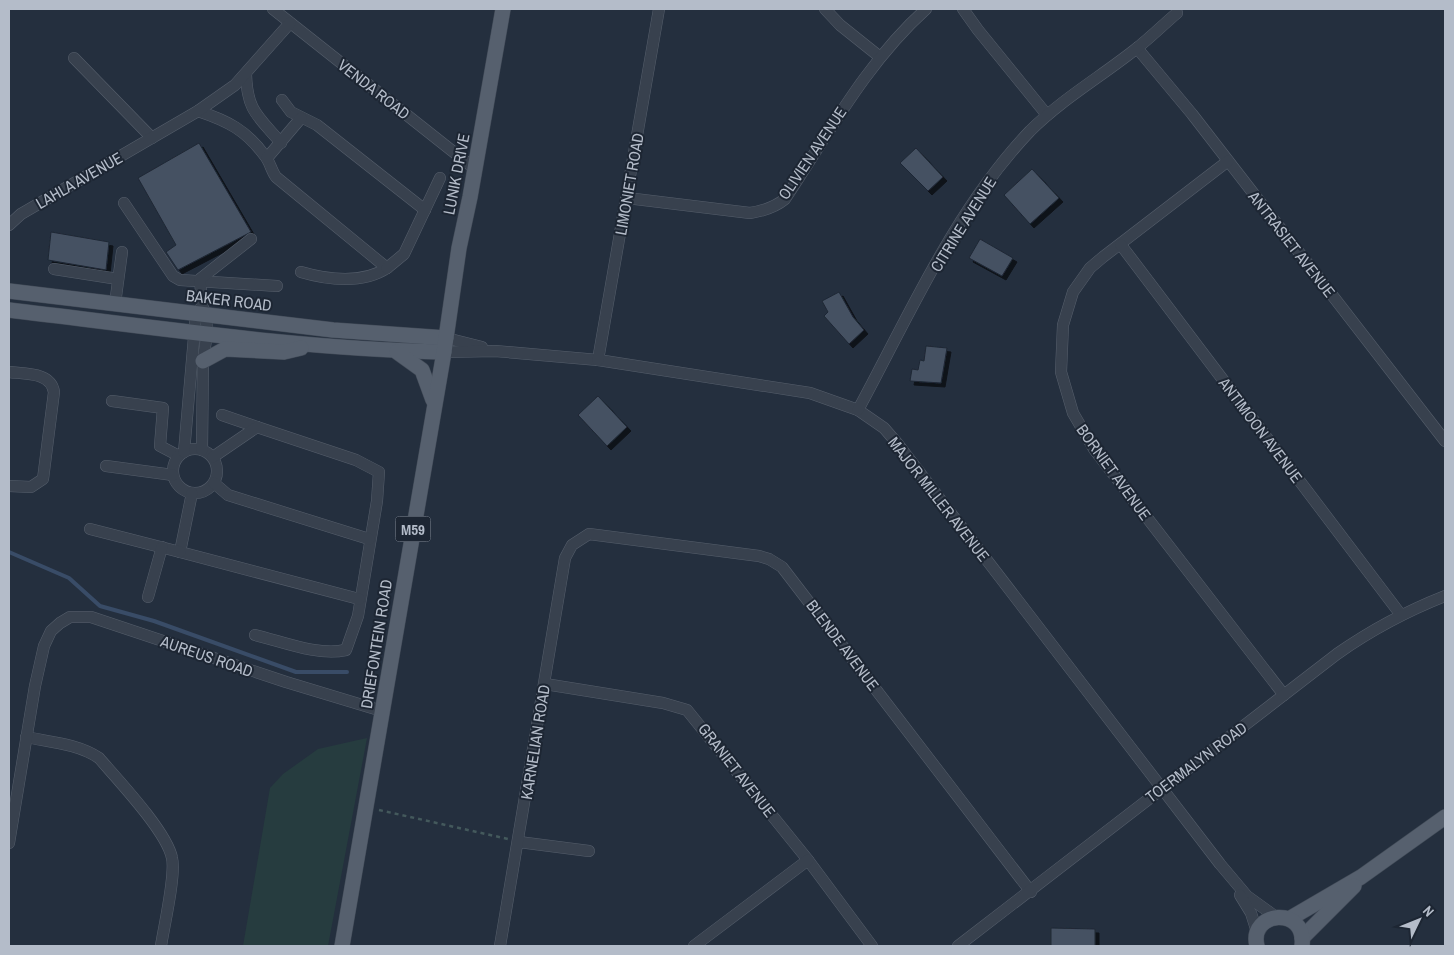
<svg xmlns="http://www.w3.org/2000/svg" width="1454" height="955" font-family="'Archivo Narrow',sans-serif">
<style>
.green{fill:#263c3f}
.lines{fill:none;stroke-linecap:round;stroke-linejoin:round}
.stream{stroke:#394c67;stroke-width:4}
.building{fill:#455162;stroke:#1f2835;filter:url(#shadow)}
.minor-casing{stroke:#565f6c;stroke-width:12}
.major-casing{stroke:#414a57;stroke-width:16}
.path{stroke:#44595c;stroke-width:2.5;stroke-dasharray:4 4;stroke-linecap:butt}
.minor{stroke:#38414e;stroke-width:11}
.major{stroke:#56606e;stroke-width:15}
.labels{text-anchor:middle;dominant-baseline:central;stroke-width:4;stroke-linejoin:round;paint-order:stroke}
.shield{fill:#1d2633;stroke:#878f9c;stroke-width:1}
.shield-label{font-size:15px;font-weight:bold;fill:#b4bcc9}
.street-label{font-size:16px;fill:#b4bcc9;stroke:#1d2633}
</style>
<defs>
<filter id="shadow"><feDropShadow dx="4" dy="4" stdDeviation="0" flood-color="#0009"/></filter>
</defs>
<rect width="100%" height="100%" fill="#242f3e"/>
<polygon class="green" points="367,738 328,946 243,946 270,788 283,774 318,749"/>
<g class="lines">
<polyline class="stream" points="9,552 69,578 100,606 154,621 296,672 347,672"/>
</g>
<g class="building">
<polygon points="199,143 251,232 178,270 166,252 176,245 138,178"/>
<polygon points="916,148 943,177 928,191 900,163"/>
<polygon points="1032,169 1059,198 1030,224 1004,195"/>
<polygon points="51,232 109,242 106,270 48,260"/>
<polygon points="980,239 1013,258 1002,276 969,258"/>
<polygon points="839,292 853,317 864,330 849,344 824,316 828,312 822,301"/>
<polygon points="926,346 947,348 941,383 910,381 912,369 918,370 920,360 924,361"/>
<polygon points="598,396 627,427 607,446 578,415"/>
<polygon points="1051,928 1095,929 1095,946 1051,946"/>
</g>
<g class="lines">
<defs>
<g id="minor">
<polyline points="273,9 475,169"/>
<polyline points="825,9 840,25 880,57"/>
<polyline points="963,9 978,30 1047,115"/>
<polyline points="1137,48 1192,114 1445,441"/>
<polyline points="74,58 152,138"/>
<path d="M246,74C247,111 258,116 281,143"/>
<polyline points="282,100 291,112 317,125 425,210"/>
<path d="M198,111C228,121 246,130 265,156C270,162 271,170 276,177L387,268C363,284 328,280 301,272"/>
<polyline points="267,158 301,118"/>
<polyline points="1228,161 1103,257 1090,268 1073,292 1063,325 1061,372 1073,413 1094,449 1284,695"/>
<path d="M627,198L750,213C763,211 774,208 785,199C829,133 866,63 926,9"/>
<polyline points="124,203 173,276 180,280 277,286"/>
<polyline points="9,225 21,214 198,111 235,85 290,23"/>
<polyline points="1121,245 1401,615"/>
<polyline points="387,268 404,254 440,178"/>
<polyline points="54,269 118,279"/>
<polyline points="115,304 122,252"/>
<polyline points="446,338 482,347"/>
<polyline points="444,352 495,351 598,360 810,393 858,410 884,428 897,443 1220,864 1247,896 1276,917"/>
<polyline points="598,360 659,9"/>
<path d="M9,372C25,374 51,372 54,392L43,479L31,487L9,486"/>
<polyline points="112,401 163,408 160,446 179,456"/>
<path d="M858,410C910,314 954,211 1030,131C1062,99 1102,76 1137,48C1151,37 1164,24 1177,13"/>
<polyline points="222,415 257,427"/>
<circle cx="195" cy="471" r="22"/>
<polyline points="202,450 203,361 207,333 206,315 202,305 200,279 251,239"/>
<polyline points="184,452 196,314 200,309"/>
<path d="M213,457L257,427L356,460L379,472L377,501L358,616L346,650C317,656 284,642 255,635"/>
<polyline points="106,466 173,475"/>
<polyline points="214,483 228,495 369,539"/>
<polyline points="192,493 180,552 359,599"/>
<polyline points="90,529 180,552"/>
<polyline points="148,597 162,547"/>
<polyline points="545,684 663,703 687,710 808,860 872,946"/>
<path d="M26,737C50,742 79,744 99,758C118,780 167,832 172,858C176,875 164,926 161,946"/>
<polyline points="519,842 589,851"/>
<polyline points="9,843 35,686 44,646 51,631 60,623 70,617 91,617 286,682 382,711"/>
<polyline points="1240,895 1251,913 1257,932"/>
<polyline points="500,946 565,558 572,545 589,534 759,556 769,559 782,567 1031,892"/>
<polyline points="694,946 808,860"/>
<path d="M958,946L1337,654C1371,630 1407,611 1445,596"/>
</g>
<g id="major">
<polyline points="9,291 333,330 446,338"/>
<path d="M9,310C153,327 298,349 444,352"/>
<polyline points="397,352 422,370 433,400"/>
<polyline points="203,361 225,349 284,352 301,348"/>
<polyline points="1289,919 1361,877 1445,817"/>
<polyline points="1302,938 1354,886"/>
<polyline points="342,946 444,352 459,248 470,197 503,9"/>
<path d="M1257,946C1248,911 1307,905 1302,946"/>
</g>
</defs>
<use href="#minor" class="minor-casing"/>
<use href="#major" class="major-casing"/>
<polyline class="path" points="379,810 508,839"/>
<use href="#minor" class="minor"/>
<use href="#major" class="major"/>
</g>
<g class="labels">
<rect class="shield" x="395.5" y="516.5" width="35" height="25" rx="4"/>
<g class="shield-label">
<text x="413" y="529">M59</text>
</g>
<g class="street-label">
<text transform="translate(374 89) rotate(38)">VENDA ROAD</text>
<text transform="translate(812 153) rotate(-56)">OLIVIEN AVENUE</text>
<text transform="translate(456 174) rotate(-79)">LUNIK DRIVE</text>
<text transform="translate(79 180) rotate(-30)">LAHLA AVENUE</text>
<text transform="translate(629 184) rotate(-80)">LIMONIET ROAD</text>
<text transform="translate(963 224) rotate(-58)">CITRINE AVENUE</text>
<text transform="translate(1292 244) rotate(52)">ANTRASIET AVENUE</text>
<text transform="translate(229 300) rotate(7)">BAKER ROAD</text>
<text transform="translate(1261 430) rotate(53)">ANTIMOON AVENUE</text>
<text transform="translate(1114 472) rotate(54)">BORNIET AVENUE</text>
<text transform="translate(939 499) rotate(52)">MAJOR MILLER AVENUE</text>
<text transform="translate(376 644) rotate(-81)">DRIEFONTEIN ROAD</text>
<text transform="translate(843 645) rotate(53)">BLENDE AVENUE</text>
<text transform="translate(207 656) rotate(19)">AUREUS ROAD</text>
<text transform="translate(535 742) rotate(-81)">KARNELIAN ROAD</text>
<text transform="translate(1196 762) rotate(-37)">TOERMALYN ROAD</text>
<text transform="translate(737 770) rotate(52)">GRANIET AVENUE</text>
</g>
</g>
<rect width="1454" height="955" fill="none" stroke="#b4bcc9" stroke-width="20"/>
<g transform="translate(1419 920) rotate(47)" stroke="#1d2633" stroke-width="4" paint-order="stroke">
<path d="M0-4L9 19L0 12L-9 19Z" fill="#b4bcc9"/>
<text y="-8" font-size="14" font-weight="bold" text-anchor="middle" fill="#b4bcc9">N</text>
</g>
</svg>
